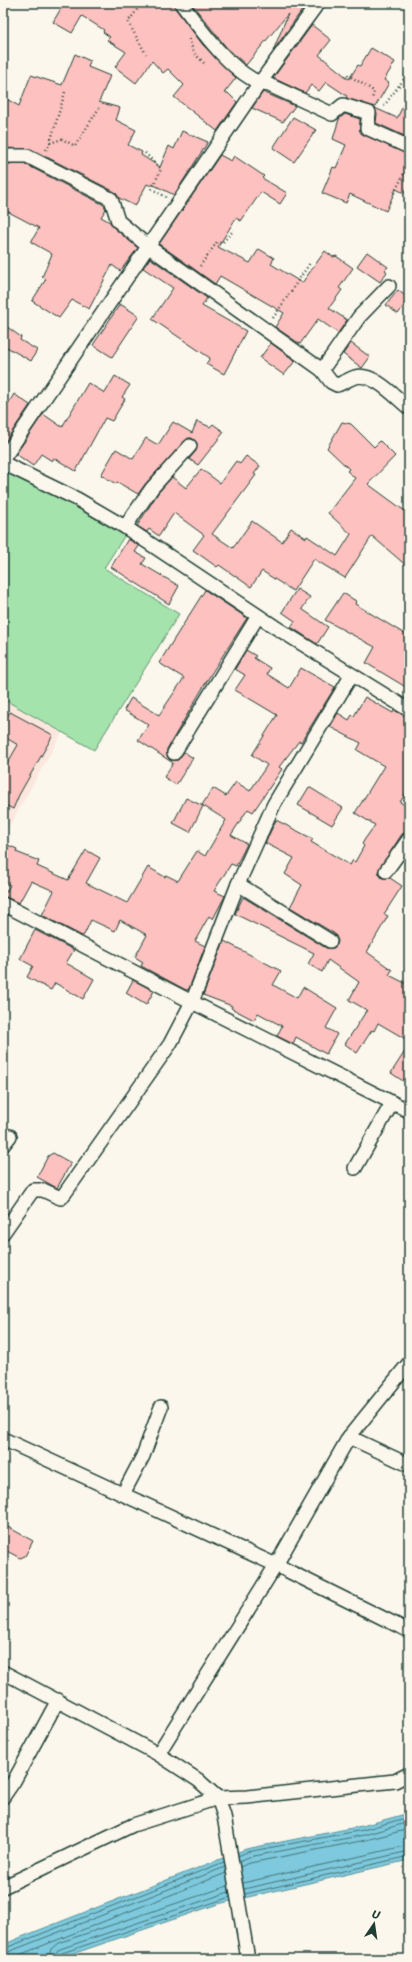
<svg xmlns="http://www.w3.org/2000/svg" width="412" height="1962" font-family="Sriracha,sans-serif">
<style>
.built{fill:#fce7de}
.green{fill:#a4e3ab;stroke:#629070}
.water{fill:#7ec9dd;stroke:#589199}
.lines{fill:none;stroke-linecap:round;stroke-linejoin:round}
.shore{stroke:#457578;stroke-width:1}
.building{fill:#fdc1bf;stroke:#1f3d34}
.street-casing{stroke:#1f3d34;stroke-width:16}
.path{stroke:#1f3d34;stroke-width:2.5;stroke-dasharray:1 3;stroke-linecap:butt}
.street{stroke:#fbf7ec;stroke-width:13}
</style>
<rect width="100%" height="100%" fill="#fbf7ec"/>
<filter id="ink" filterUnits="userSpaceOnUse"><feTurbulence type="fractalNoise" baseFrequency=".025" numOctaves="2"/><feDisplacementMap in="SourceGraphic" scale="8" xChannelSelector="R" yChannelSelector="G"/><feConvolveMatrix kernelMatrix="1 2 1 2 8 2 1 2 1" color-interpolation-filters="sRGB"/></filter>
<g filter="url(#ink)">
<polygon class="built" points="3,699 62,733 11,823 3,829"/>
<polygon class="green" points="3,470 72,504 125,535 104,568 179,614 94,750 3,699"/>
<polygon class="water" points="409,1813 409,1860 218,1904 58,1959 3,1959 3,1945 19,1938 246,1849 362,1826"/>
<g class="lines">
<g class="shore">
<polyline points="238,1856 247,1852 363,1830 409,1817"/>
<polyline points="239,1861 249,1857 364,1835 409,1822"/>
<polyline points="240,1867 250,1863 366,1840 409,1829"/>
<polyline points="243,1883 409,1845"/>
<polyline points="244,1889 409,1851"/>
<polyline points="245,1894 409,1856"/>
<polyline points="3,1949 224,1862"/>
<polyline points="3,1954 225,1867"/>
<polyline points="9,1959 226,1873"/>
<polyline points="48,1959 51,1949 58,1943 228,1886"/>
<polyline points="54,1959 55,1953 60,1949 229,1892"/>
<polyline points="59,1959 62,1953 230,1897"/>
</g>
</g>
<g class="building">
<polygon points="63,3 173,3 175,8 203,45 236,78 224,93 228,93 237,102 217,131 174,97 184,85 168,69 163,73 152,61 136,83 115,67 126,52 107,40 110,37 103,32 104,30 82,16 72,33 53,22 63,5 69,7"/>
<polygon points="191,3 307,3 273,51 288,14 246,65 226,47"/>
<polygon points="312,25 331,40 319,55 349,79 358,65 360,66 371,48 395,62 384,80 389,83 375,107 346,98 347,96 326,82 319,91 311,85 305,93 273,78"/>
<polygon points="75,54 90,61 88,67 110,76 99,102 120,108 116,120 136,130 128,145 142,152 141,155 160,167 169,146 174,149 182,131 208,142 174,195 152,184 151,186 147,184 135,206 119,198 115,192 31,149 3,148 3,97 19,106 31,75 62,85"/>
<polygon points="263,92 295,106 283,122 252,108"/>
<polygon points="409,94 409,138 376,123 377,114 375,108 397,118"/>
<polygon points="345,114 360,119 360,131 364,135 409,155 409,184 404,193 396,189 386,211 350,194 346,203 322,193 333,167 336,168 346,145 333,139 339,119"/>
<polygon points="293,117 316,130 294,162 273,148"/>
<polygon points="220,155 231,161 234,156 264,176 262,178 287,193 280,204 261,192 241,221 236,218 218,247 250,263 259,249 274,258 271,264 302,283 325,251 333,257 336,256 353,268 339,288 342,290 329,308 347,320 338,333 318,319 300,344 275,327 284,313 220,276 215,284 159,244"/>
<polygon points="3,164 25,164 104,205 106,209 101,217 110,222 113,227 138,248 120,271 112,265 89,309 72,300 59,318 32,301 46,279 42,277 52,254 31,242 39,228 3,209"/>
<polygon points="367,252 388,267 385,270 387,272 380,282 357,266"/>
<polygon points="150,258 207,298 202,306 246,331 224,374 206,364 210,358 152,319 173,288 143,268"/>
<polygon points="398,290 409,299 398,314 386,305"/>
<polygon points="120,304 139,316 112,357 93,345"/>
<polygon points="3,324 21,337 20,340 37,350 31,361 3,345"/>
<polygon points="271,343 295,361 284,375 260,358"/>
<polygon points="351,343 370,357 362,368 343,354"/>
<polygon points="115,376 130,385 122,397 125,399 112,421 105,418 76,471 54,458 52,461 41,454 33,466 16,454 43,414 62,427 88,383 105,393"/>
<polygon points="14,394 30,405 3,445 3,400 8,404"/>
<polygon points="197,421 210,427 213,424 224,432 198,465 189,459 196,451 197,443 192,438 188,438 146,483 138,494 117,482 116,484 101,475 116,449 133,459 146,438 158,445 173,422 192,433"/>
<polygon points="342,422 351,424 374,447 380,441 395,456 368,484 409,514 409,568 372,536 345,578 314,559 293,591 262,571 251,587 219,565 217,567 193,550 204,535 174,513 159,536 149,529 147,532 137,526 158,493 172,477 186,488 201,469 220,483 236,461 240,464 246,456 260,466 254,474 256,475 212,534 233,548 252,521 282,542 291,528 306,538 307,536 337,556 351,534 328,513 355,478 347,471 349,469 327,448"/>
<polygon points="128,539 139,546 135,552 146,558 142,564 179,586 169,604 111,567"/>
<polygon points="297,589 310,597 302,609 328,627 317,644 291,627 295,621 282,612"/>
<polygon points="205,590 247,618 211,674 167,749 167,756 170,760 178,760 184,752 193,758 176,785 164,777 173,763 138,740 149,725 124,710 131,698 159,715 184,678 159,663"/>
<polygon points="343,593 356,601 355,604 408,636 404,643 409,648 409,689 366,663 375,647 325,620"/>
<polygon points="246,650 256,656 254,658 270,668 267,674 289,688 301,668 335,687 301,742 299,741 279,767 282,769 253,812 248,809 231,835 247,844 236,866 231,864 214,891 225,896 213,919 209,916 195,941 205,946 189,989 186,990 141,966 143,962 135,957 147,935 120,920 115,931 91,920 84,935 82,936 42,915 54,891 31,881 19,903 4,896 10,885 3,883 3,843 17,849 16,852 39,861 37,866 68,880 86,850 100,858 86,883 127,903 148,867 165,877 166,875 178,881 197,851 205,856 226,820 202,805 213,788 226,796 236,782 250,791 267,765 252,755 277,715 235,690 245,675 235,669"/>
<polygon points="365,697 393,713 394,710 409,718 409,788 400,802 409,808 409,831 402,834 378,871 382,878 390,878 402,886 384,914 388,916 367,952 392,970 389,975 409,985 409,1041 378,1023 374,1031 372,1030 357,1053 345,1044 367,1010 349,1000 359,982 328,960 322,972 308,964 314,953 235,914 243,897 326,948 333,948 337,945 338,941 335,934 290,907 302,885 285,874 294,858 265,843 276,820 313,839 311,842 350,865 353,860 355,862 364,846 362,844 365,839 375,825 355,813 384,766 357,750 361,743 330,727 338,713 349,720 352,715 354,716"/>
<polygon points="10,712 53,735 19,795 13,809 3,804 3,771 18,745 3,736 3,723"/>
<polygon points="309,787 343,808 332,825 298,805"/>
<polygon points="186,798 203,806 190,832 173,823"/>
<polygon points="35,930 74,950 66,963 94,979 83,999 55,983 51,990 27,977 33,966 20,959"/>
<polygon points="224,941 281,971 273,985 297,998 303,987 337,1008 326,1028 337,1034 326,1054 296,1037 293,1044 277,1036 282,1026 258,1013 254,1020 231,1008 232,1006 203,995"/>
<polygon points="133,980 154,991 146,1005 126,993"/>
<polygon points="409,1045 409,1072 403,1081 391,1073"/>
<polygon points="53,1153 71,1163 57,1188 37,1177 48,1156"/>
<polygon points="8,1527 33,1541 25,1556 20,1558 3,1549 3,1536"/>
</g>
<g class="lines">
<defs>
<g id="street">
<path d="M181,3C200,29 237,81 269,85L332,114L343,105L369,113L367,128L409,147"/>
<path d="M3,156H27L111,199L118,221L149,247L322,370L331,382L337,385C343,383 349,379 355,377C374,372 396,398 409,408"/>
<polyline points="322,370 359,317 389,286"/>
<polyline points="3,459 259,84 318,3"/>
<polyline points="3,463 77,499 125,527 275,627 409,710"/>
<polyline points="125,527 152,488 190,446"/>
<polyline points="174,753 258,616"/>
<polyline points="386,871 409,839"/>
<polyline points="238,884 330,941"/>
<polyline points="3,904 192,1002 409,1111"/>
<polyline points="3,1145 10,1136"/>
<polyline points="355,1168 392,1103"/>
<polyline points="3,1233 33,1190 43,1190 58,1197 61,1198 65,1193 170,1044 192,1002 238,884 274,804 351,676"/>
<polyline points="409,1363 349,1437 276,1565 409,1631"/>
<polyline points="349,1437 409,1465"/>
<polyline points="3,1439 276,1565 158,1754"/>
<polyline points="123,1494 143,1456 161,1407"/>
<polyline points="3,1672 158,1754 198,1780 218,1798 224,1816 248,1959"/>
<polyline points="3,1797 14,1781 58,1700"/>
<polyline points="3,1887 133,1825 218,1798 247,1797 395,1781 409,1774"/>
</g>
</defs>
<use href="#street" class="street-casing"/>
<g class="path">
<polyline points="142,3 128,22 146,54"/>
<polyline points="189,39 194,53 206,65"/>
<polyline points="345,78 348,75 371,89 374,92 372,99"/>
<polyline points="384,106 409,72"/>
<polyline points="50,143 65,92"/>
<polyline points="46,150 50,143 62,139 75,146 99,108"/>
<polyline points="145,153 161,169 152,189 166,197"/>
<polyline points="394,193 406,170 407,160"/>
<polyline points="200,266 217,242 222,243 234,230"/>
<polyline points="273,318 310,263"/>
</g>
<use href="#street" class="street"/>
</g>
</g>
<rect width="412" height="1962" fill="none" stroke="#fbf7ec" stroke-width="16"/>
<rect x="8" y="8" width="396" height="1946" fill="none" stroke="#1f3d34" stroke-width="1.5" filter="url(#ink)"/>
<g transform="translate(374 1924) rotate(13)" stroke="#fbf7ec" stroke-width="3" paint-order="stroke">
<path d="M0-3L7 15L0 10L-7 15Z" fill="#1f3d34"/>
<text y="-6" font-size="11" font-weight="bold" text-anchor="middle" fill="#1f3d34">U</text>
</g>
</svg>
